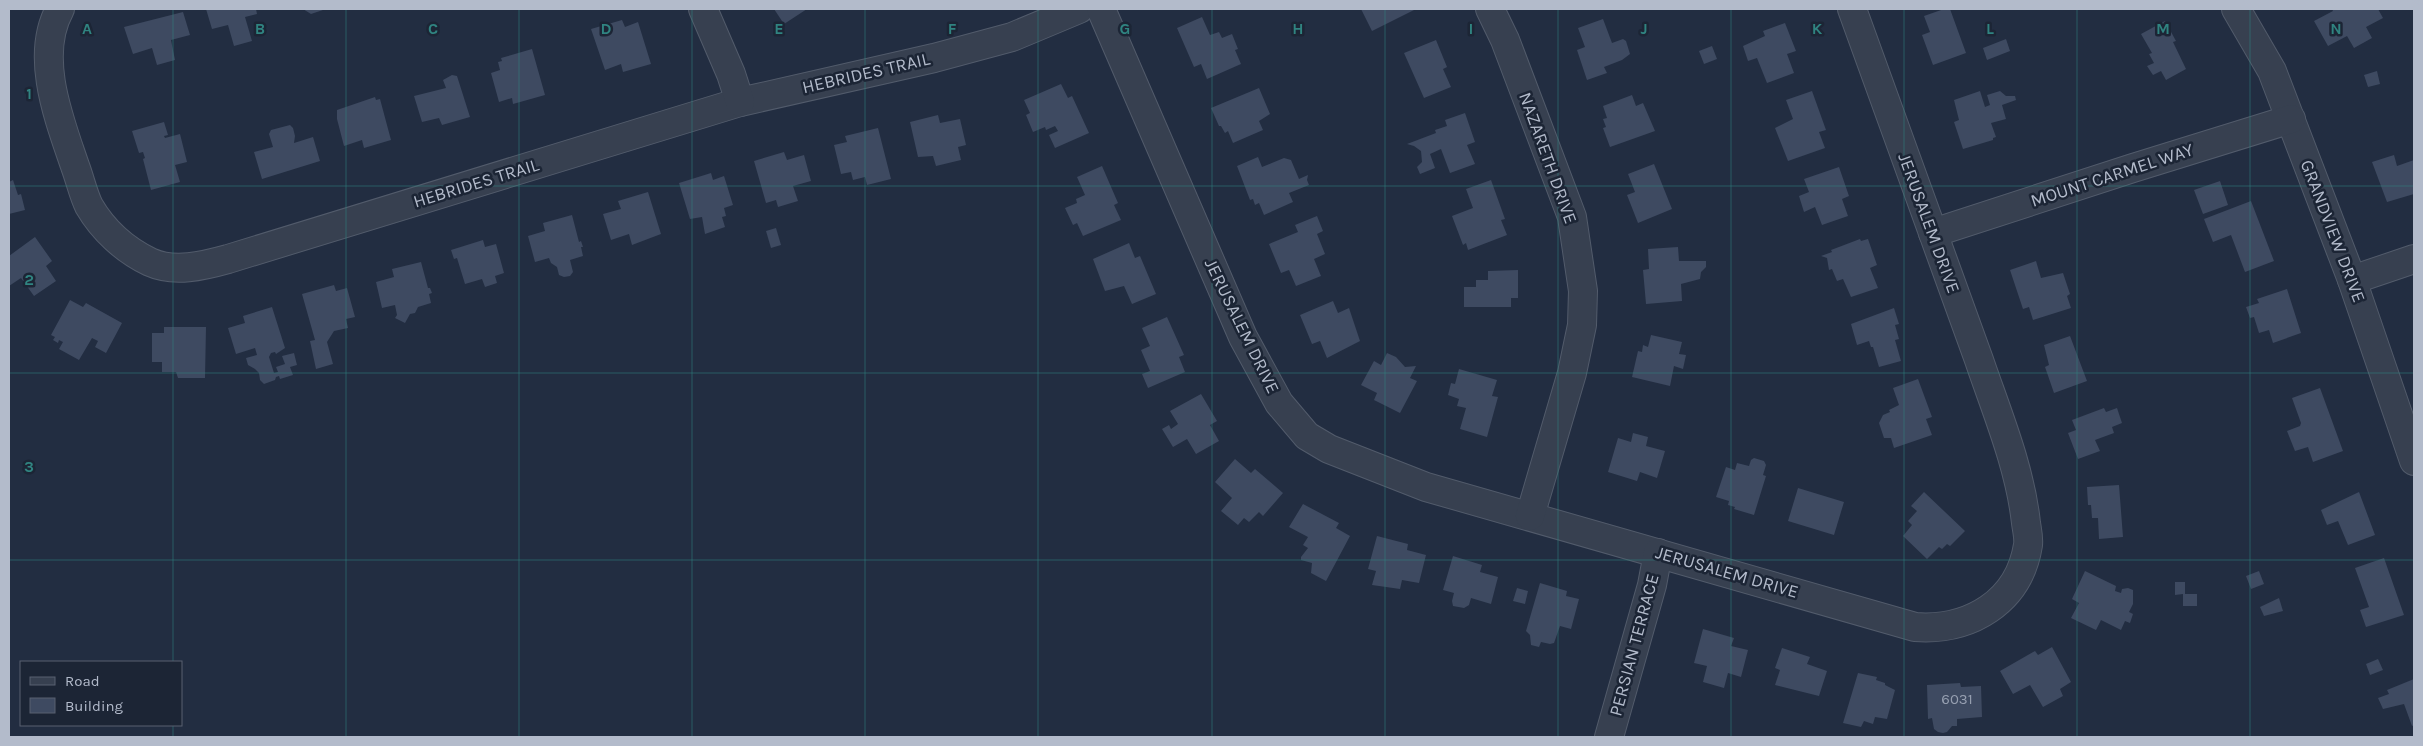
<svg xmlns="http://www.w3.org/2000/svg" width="2423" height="746" font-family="Karla,sans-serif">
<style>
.building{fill:#3e4a61}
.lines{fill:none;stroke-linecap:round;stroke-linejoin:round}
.minor-casing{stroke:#525b6b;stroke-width:30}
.minor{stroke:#374050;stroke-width:28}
.grid{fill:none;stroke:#308481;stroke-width:1;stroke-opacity:0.55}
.labels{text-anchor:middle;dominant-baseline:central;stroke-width:5;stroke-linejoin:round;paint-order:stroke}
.number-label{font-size:15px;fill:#969fb0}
.street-label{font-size:18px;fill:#b3bbcb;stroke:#1c2535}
.grid-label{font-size:16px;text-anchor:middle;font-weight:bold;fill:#308481;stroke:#1c2535;stroke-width:5;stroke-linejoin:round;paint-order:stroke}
</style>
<rect width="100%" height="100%" fill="#222d41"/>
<g class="building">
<polygon points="206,9 256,9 257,14 245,17 252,41 234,46 228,25 212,29"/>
<polygon points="303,9 326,9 311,14"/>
<polygon points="774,9 807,9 784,24"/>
<polygon points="1361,9 1413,9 1414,10 1372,31"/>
<polygon points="1944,9 1950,9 1966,53 1933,65 1922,35 1930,32 1924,16"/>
<polygon points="2332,9 2378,9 2383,18 2366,27 2372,38 2354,48 2347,36 2328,46 2314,21 2333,11"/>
<polygon points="183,12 190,35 171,40 175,60 157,65 152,48 133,54 124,27"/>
<polygon points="1202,17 1210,35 1219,32 1222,38 1232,34 1238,49 1235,50 1241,64 1207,79 1201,64 1194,67 1177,28"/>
<polygon points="1603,19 1612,43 1623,39 1626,41 1630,54 1622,60 1604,67 1607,73 1587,80 1577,50 1585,47 1578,28"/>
<polygon points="622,20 625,27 638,22 651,64 623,72 621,64 605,70 591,29"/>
<polygon points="2165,21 2176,41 2173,42 2186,69 2166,80 2161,71 2153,75 2147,66 2154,63 2149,54 2152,53 2141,34"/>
<polygon points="1785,23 1796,51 1787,54 1794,73 1767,83 1757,58 1748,61 1743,46 1765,36 1763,31"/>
<polygon points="2006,39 2010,51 1987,60 1983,48"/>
<polygon points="1436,40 1447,67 1443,69 1451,87 1424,98 1404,53"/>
<polygon points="1712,46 1717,59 1704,64 1699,51"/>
<polygon points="532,49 545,95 513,104 512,98 499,102 491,73 500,70 498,62 502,61 501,58"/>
<polygon points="2377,71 2380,84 2368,87 2364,75"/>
<polygon points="452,75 457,76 470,117 442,125 439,118 422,122 414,96 446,88 443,80"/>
<polygon points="1061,84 1068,98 1072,96 1089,133 1055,148 1049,135 1058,131 1055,126 1046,130 1045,127 1033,132 1026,115 1030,113 1024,100"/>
<polygon points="1259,88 1270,114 1259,121 1263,130 1233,143 1228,131 1225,133 1221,126 1219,126 1211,108"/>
<polygon points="1812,91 1826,130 1819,132 1825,148 1788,161 1775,128 1793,119 1786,100"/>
<polygon points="1980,91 1985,107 1990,105 1987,95 2000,91 2006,96 2015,96 2016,100 2002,105 2006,119 1991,123 1996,137 1993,138 1993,140 1963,149 1954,122 1959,120 1954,100"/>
<polygon points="1632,95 1636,106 1643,103 1655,131 1610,147 1603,128 1606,127 1603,119 1607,118 1603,106"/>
<polygon points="375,97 376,100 380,99 391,140 364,148 362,140 344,146 337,119 337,110"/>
<polygon points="1465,113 1475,142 1467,145 1475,164 1450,173 1441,149 1430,154 1435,168 1420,174 1417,167 1422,162 1421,151 1414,146 1407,144 1436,133 1435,130 1447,126 1445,120"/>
<polygon points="938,115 940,123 960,119 966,145 958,147 961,160 936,166 933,156 918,157 910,122"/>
<polygon points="164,122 168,135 164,136 165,138 180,134 187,162 175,165 180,182 151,190 143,159 145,158 143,152 139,153 132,131"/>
<polygon points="290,125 293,128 295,136 294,143 313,137 320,161 262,179 254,152 273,147 269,134 271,130"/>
<polygon points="878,128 891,179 867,185 865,177 853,180 851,172 841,174 834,145 847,142 845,136"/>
<polygon points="784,152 787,160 804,155 811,181 793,186 798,201 778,207 776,200 766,203 754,161"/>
<polygon points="2394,155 2397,166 2414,160 2414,194 2387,202 2372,162"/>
<polygon points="1258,157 1262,167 1284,158 1291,160 1299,179 1308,175 1307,180 1309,185 1289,193 1293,202 1264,215 1259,203 1255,205 1253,199 1250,200 1237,166"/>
<polygon points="1654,164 1672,209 1638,223 1627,195 1635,192 1628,174"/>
<polygon points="1102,166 1118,203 1114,205 1121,220 1083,236 1077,223 1073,225 1065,208 1077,203 1076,199 1085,195 1077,177"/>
<polygon points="1839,167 1849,196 1842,199 1848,216 1822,225 1815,207 1804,212 1799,196 1809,192 1804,179"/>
<polygon points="711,173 713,180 724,176 733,205 724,208 726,216 722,217 725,227 705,234 702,217 690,219 679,183"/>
<polygon points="13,180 18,195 21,194 25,210 9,214 9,182"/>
<polygon points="1491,180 1505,219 1501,220 1507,235 1468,250 1466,243 1463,245 1452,216 1473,208 1466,189"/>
<polygon points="2220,181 2228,205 2203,214 2194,190"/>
<polygon points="648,192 661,234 632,245 629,234 611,240 603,214 621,209 618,201"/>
<polygon points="2251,201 2274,261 2245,272 2231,235 2213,242 2204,219"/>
<polygon points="572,215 579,242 581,241 583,247 581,247 583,256 570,260 573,272 570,276 564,277 559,275 557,267 551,263 549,258 535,262 528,236 545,231 543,223"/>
<polygon points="1317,216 1323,231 1317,234 1325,254 1314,259 1321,276 1296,286 1289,270 1281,273 1269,244 1298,232 1295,225"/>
<polygon points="776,228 781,245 771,248 766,231"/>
<polygon points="35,237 52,261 46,266 56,281 34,296 21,278 9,286 9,256"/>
<polygon points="1860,239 1861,241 1868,239 1877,265 1870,268 1878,288 1851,297 1843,279 1837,281 1832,269 1829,270 1827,258 1821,256 1832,252 1831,250"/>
<polygon points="483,240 485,247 496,244 504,273 495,276 497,283 485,287 482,279 465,284 457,258 454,259 451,250"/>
<polygon points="1129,243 1135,258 1140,256 1156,294 1132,304 1124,286 1105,291 1093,259"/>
<polygon points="1678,247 1679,261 1706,261 1706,267 1701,272 1700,279 1681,284 1682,301 1646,304 1643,270 1649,269 1648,249"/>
<polygon points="2036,261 2041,278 2063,273 2070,294 2067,296 2071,308 2033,320 2029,307 2023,309 2010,270"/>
<polygon points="421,262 428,288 430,288 432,293 429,294 431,303 418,307 415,313 410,314 405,323 395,318 397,315 395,305 382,308 376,282 394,277 392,269"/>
<polygon points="1518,270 1518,298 1511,298 1511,307 1464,307 1464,287 1476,287 1476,280 1488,280 1488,271"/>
<polygon points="334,285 336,291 347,288 355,317 346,319 348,328 334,331 327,342 333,364 316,369 310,341 315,340 302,294"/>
<polygon points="2287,289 2301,333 2273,343 2269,330 2259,333 2254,317 2250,318 2246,307 2259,303 2257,299"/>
<polygon points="70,300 83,307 86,303 122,323 106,353 95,347 98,341 92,338 79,360 59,349 63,342 59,340 58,343 53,340 55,337 51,335"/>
<polygon points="1333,301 1338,313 1349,308 1360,341 1327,358 1320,341 1312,344 1300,315"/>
<polygon points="272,307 285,348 276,354 275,352 271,353 269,357 274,373 278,372 276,367 285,364 282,356 294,353 297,365 290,367 293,375 280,379 279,376 276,377 275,380 264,384 260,380 259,373 255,369 248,365 246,358 257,355 255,348 236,354 228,328 245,323 243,316"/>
<polygon points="1894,308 1899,324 1895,325 1899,339 1895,340 1901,361 1879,367 1873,347 1871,347 1869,341 1857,345 1851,324"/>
<polygon points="1167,317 1184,355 1179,357 1185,372 1148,388 1142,374 1150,371 1141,350 1150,346 1142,328"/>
<polygon points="164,327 206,327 205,378 178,378 176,372 162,372 162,362 152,362 152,333 164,333"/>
<polygon points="1651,335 1682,342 1679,354 1686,355 1683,369 1674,366 1670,386 1632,377 1638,351 1642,352 1643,345 1648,347"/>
<polygon points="2070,336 2087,381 2054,393 2045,367 2049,365 2044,345"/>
<polygon points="1387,353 1396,357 1405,367 1416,366 1410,378 1417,381 1400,413 1374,400 1377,393 1361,385 1374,361 1381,365"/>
<polygon points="1459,369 1497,380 1492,396 1498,397 1487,437 1460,429 1466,408 1457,406 1459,399 1448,395 1451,383 1455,384"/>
<polygon points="1918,379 1932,417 1926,419 1932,435 1894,448 1891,438 1884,438 1879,423 1883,415 1890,412 1889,410 1899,405 1893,388"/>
<polygon points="2320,388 2343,451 2313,462 2308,447 2295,451 2287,431 2300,426 2301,423 2292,398"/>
<polygon points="1201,394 1217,421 1210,425 1219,441 1196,454 1187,439 1173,447 1162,429 1169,425 1171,429 1178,424 1170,411"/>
<polygon points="2104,408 2106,412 2117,408 2122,423 2112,427 2114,433 2095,440 2100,451 2078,459 2068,433 2076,430 2072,420"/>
<polygon points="1633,433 1648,437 1646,446 1665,451 1657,478 1640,472 1637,481 1608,472 1618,438 1631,442"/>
<polygon points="1754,458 1764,461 1766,465 1763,475 1766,476 1754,515 1734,509 1735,507 1728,505 1729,501 1716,497 1726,467 1735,470 1737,463 1749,466 1751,460"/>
<polygon points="1235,459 1251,473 1255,469 1283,493 1263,516 1259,512 1249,522 1244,518 1238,525 1221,511 1232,498 1215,482"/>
<polygon points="2119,485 2123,537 2099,539 2098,518 2092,518 2091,505 2088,505 2087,487"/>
<polygon points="1798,488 1844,502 1834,535 1788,521"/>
<polygon points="1924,492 1965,531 1950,546 1947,544 1942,549 1939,547 1927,559 1903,536 1912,525 1908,521 1917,511 1911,506"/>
<polygon points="2359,492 2375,535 2348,545 2338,521 2327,525 2321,510"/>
<polygon points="1303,504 1339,523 1336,528 1350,536 1326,581 1311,573 1312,563 1301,560 1301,557 1308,548 1303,545 1308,537 1289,527"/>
<polygon points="1377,536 1408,544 1407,550 1426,555 1419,583 1402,580 1400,589 1372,585 1376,571 1368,569"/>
<polygon points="1453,556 1482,565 1480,572 1498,577 1491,604 1471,598 1469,605 1464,608 1453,606 1452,601 1454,593 1443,590"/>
<polygon points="2384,558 2404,615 2366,627 2360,610 2369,607 2355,568"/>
<polygon points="2085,571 2116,586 2115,591 2121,593 2122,589 2128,588 2133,590 2133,604 2129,612 2133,614 2130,623 2125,621 2121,630 2101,620 2096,630 2071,618 2079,603 2072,599"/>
<polygon points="2259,571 2264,584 2251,589 2246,576"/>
<polygon points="2175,582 2185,582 2185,594 2197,594 2197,606 2183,606 2183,594 2175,595"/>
<polygon points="1540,583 1567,591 1566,596 1579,599 1571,629 1560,626 1554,643 1550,644 1541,642 1539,647 1531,645 1530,635 1526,631"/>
<polygon points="1517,588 1528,591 1525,604 1513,601"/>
<polygon points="2279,598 2283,611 2264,616 2260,607"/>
<polygon points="1703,629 1734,638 1731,646 1748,650 1741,677 1728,673 1724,688 1703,682 1707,666 1694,663"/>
<polygon points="2052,647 2071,682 2060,689 2063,696 2043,707 2030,685 2013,694 2000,671 2035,651 2038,655"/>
<polygon points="1782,648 1810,657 1807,664 1827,671 1819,696 1775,685 1780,670 1775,668"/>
<polygon points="2378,659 2383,670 2370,675 2366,664"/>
<polygon points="1858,673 1877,677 1876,680 1885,683 1885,685 1895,690 1887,719 1875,717 1873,724 1864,721 1861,727 1843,723"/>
<polygon points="2414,679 2414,725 2412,726 2404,704 2383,709 2378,698 2389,694 2387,690"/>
<polygon points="1960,683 1961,687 1981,686 1982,717 1957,719 1957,726 1952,726 1947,732 1943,733 1938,732 1934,729 1932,718 1928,719 1927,685"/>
</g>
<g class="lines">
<defs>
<g id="minor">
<path d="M60,9C34,56 59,119 75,166C80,179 83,194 89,206C103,230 125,250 150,262C174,273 203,266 228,259L740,102L934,58L1012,37L1079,9"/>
<polyline points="703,9 731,74 740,102"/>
<path d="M1101,9L1243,337L1279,403L1307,436L1329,449L1426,487L1915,627C1970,631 2019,602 2028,545C2029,538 2027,530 2026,523C2020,467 1997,413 1979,360C1937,243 1894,126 1852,9"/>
<polyline points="1490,9 1505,40 1572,217 1583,291 1582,325 1572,373 1530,516"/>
<polyline points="2236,9 2272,71 2352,280 2414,461"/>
<polyline points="1933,233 2133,168 2291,119"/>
<polyline points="2352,280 2414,259"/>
<polyline points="1609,737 1652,585 1658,553"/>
</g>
</defs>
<use href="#minor" class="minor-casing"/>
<use href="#minor" class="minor"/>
</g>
<path class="grid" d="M173,9V662M346,9V737M519,9V737M692,9V737M865,9V737M1038,9V737M1212,9V737M1385,9V737M1558,9V737M1731,9V737M1904,9V737M2077,9V737M2250,9V737M9,186H2414M9,373H2414M9,560H2414M173,725V737"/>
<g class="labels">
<g class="number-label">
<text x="1957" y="699">6031</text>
</g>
<g class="street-label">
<text transform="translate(866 73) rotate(-13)">HEBRIDES TRAIL</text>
<text transform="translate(1548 158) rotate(70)">NAZARETH DRIVE</text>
<text transform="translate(2112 175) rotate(-18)">MOUNT CARMEL WAY</text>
<text transform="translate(476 183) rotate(-17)">HEBRIDES TRAIL</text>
<text transform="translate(1929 223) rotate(70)">JERUSALEM DRIVE</text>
<text transform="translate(2333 231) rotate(69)">GRANDVIEW DRIVE</text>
<text transform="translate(1242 326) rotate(64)">JERUSALEM DRIVE</text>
<text transform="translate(1727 572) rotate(16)">JERUSALEM DRIVE</text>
<text transform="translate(1634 645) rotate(-75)">PERSIAN TERRACE</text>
</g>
</g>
<g class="grid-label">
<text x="87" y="34">A</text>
<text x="260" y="34">B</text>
<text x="433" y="34">C</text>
<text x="606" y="34">D</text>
<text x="779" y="34">E</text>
<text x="952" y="34">F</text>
<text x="1125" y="34">G</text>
<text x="1298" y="34">H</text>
<text x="1471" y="34">I</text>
<text x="1644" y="34">J</text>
<text x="1817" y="34">K</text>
<text x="1990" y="34">L</text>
<text x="2163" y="34">M</text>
<text x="2336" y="34">N</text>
<text x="29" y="99">1</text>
<text x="29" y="285">2</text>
<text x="29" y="472">3</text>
</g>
<rect width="2423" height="746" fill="none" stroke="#b3bbcb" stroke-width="20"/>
<rect x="20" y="661" width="162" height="65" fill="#1c2535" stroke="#586171"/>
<rect x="30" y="677" width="25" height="8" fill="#374050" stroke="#586171"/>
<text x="65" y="686" font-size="15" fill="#b3bbcb">Road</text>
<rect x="30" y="698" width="25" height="15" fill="#3e4a61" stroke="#586171"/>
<text x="65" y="711" font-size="15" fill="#b3bbcb">Building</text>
</svg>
